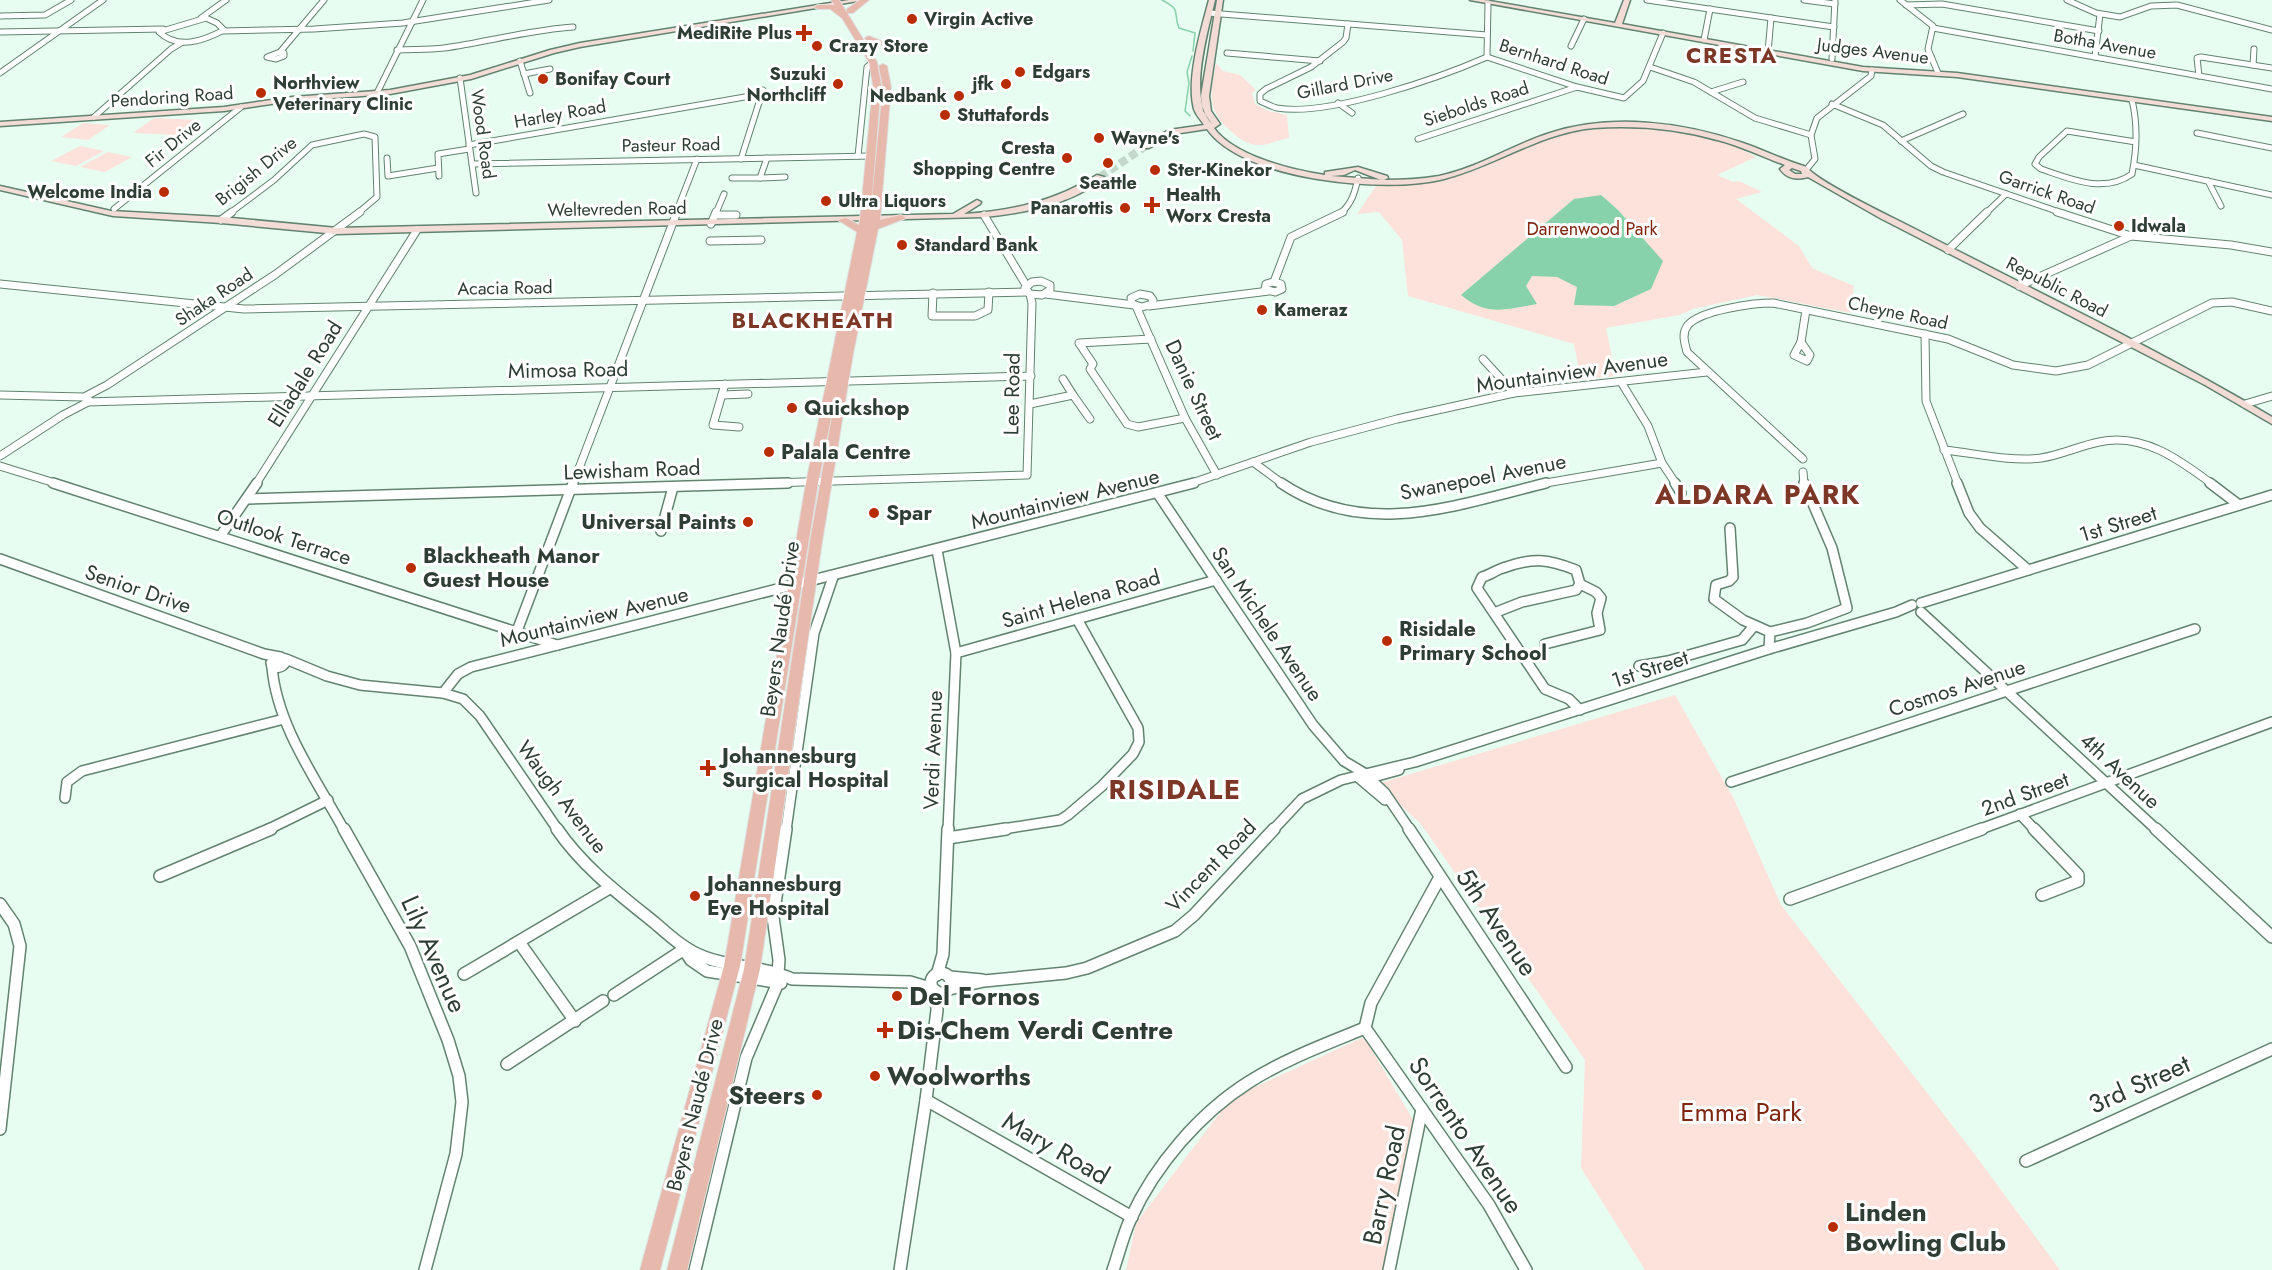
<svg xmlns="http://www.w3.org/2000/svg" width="2272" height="1270" font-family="Jost,sans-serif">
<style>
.green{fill:#fce2db}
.water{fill:#87d2aa}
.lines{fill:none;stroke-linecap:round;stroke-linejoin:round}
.stream{stroke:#87d2aa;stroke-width:1.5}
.secondary-tunnel{stroke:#c3d7cb;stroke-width:8;stroke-dasharray:8 4;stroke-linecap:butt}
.street-far3-casing{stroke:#628370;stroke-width:7}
.street-far2-casing{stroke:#628370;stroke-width:9}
.street-far1-casing{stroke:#628370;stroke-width:12}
.street-casing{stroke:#628370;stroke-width:14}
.secondary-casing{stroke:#628370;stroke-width:3}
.primary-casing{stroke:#dee0df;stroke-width:2}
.street-far3{stroke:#fff;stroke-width:5}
.street-far2{stroke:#fff;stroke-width:7}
.street-far1{stroke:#fff;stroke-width:9}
.street{stroke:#fff;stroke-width:11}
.secondary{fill:#f3dcd6;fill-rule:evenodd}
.primary{fill:#e7b9ad;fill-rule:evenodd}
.poi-dot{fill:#b72d00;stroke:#fff;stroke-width:2}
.labels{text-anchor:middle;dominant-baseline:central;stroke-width:6;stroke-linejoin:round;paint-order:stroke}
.far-poi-label{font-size:18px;font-weight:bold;fill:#2f3e35;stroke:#fff;text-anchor:start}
.far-street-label{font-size:18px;fill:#2f3e35;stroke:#fff}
.far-park-label{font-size:18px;fill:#7e2610;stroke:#fff}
.street-label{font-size:21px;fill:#2f3e35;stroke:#fff}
.poi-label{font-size:21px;font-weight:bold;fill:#2f3e35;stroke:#fff;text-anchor:start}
.far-district-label{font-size:22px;font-weight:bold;letter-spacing:1.5px;fill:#7c3726;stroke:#fff}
.near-street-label{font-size:26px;fill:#2f3e35;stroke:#fff}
.near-poi-label{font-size:26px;font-weight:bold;fill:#2f3e35;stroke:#fff;text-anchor:start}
.near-park-label{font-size:26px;fill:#7e2610;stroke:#fff}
.district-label{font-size:27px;font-weight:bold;letter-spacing:1.5px;fill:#7c3726;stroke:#fff}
</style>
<rect width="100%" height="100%" fill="#e8fdf1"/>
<g class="green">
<path d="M1216,63L1223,71L1240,75L1256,90L1252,93L1255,104L1269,111L1287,115L1289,138C1279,140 1268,145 1258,145C1248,145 1240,139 1233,133C1206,111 1210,94 1216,63Z"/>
<polygon points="154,118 198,120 178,135 133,133"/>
<polygon points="83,123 110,125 88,140 61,137"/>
<path d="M1622,127C1667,129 1717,133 1756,157L1717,175L1734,182L1739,181L1762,192L1736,199L1799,246L1812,268L1854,286L1851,313L1757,295L1693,309L1680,315L1606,328L1616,376L1581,380L1574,344L1408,296L1402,240L1379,212L1357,214L1376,186L1432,183L1456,176L1555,136L1575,131Z"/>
<polygon points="80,146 104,151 76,166 51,161"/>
<polygon points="108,152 132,157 105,172 80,167"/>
<polygon points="1675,695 1734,799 1781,905 1973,1152 2060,1270 1645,1270 1581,1168 1585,1060 1421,824 1377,784"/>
<polygon points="1364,1037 1418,1128 1392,1270 1126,1270 1136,1223 1231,1098"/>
</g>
<path class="water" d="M1601,195L1618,210L1663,261L1651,289L1614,306L1574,305L1577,287L1557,277L1532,276L1526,286L1537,304C1507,309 1487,317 1461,295L1574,199Z"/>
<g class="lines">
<g class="stream">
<path d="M1162,0C1183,11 1172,11 1179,28L1195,33L1193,51"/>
<polyline points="1190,116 1185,111 1189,83 1187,72 1192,56"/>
</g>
<polyline class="secondary-tunnel" points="1100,177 1146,146"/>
<defs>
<g id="street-far3">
<polyline points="1647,0 1834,27"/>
<polyline points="1804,0 1835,4"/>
<polyline points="1900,0 1933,26 1928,49 1938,73"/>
<polyline points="2067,0 2096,13 2120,17 2151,6 2177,5 2272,30"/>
<polyline points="1906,5 1942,4 2099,31"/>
<polyline points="1209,13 1487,35"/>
<polyline points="0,16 45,15 71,0"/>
<polyline points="201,18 226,0"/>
<path d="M206,18L217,23L224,30C203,41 178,50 159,32Z"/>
<path d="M1348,24L1346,38L1343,42L1311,67L1266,89L1260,94V101C1265,103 1272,107 1277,108C1328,117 1439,78 1487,57"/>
<polyline points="1933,28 2272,89"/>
<polyline points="222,31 314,29 403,23 549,0"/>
<polyline points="0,32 163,29"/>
<polyline points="1704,40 1710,9"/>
<polyline points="1571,46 1584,19"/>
<path d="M397,50C412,49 428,50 444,48C487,42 529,30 573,27"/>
<polyline points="280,52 324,0"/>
<polygon points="280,52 284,53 284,56 276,59 267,57"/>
<polyline points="1768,52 1771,18"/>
<polyline points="1227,53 1320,61"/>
<polyline points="1487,57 1577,87 1624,98 1643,81 1663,33"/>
<polyline points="1487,57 1488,3"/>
<polyline points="2095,57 2100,14"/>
<polyline points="1832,59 1835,0"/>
<polyline points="520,61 530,93"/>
<polyline points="2253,65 2254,49"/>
<polyline points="1650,67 1694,82 1755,118 1811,135"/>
<polyline points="0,73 103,0"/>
<polyline points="524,74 550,69"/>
<polyline points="2199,76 2197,58 2201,57 2272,68"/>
<polyline points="460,78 476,193"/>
<polyline points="1711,92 1743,82"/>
<polyline points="377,93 423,0"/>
<path d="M2132,100C2138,125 2137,149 2132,174C2104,194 2071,179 2041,169L2035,164L2039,157L2067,131L2136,142"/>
<polyline points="1338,103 1352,113"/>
<polyline points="1832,104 1883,125 1931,166 1943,172 2062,213"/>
<polyline points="94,117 171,49 181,43"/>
<polyline points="2197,133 2272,148"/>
<polyline points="1418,139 1577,87"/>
<polyline points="1901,141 1963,114"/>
<polyline points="469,145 762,94"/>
<polyline points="858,156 867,67 873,62"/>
<polyline points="387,158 388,176 438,168"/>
<polyline points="767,158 760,178 785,177"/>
<polyline points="741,159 763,90"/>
<polyline points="472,164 871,156"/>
<polyline points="2134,165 2272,195"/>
<polyline points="1806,170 1815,159 1811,135 1817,118 1871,76 1872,70"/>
<polyline points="439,176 438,154 469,149"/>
<polyline points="732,178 760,178"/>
<polyline points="2208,181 2221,206"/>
<polyline points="114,209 241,107"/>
<polyline points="230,213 274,180 312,145 364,134 375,137 377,197 358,213"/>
<polyline points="676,213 697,159"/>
<polyline points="716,213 724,194"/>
<path d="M1341,213C1352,203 1355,192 1358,178"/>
<polyline points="1986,213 2006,194"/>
</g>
<g id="street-far2">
<polyline points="2057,212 2131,236 2231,245 2272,252"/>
<polyline points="718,215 736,215"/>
<polyline points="984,215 1026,285"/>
<polyline points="221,220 232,212"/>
<polyline points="711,224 716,212"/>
<polyline points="710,241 761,240"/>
<polyline points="1948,250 1987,212"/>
<polygon points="1041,281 1050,285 1050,290 1042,295 1030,294 1025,288 1032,282"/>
<polygon points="1273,282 1281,284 1282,289 1275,292 1265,289 1266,284"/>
<polyline points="1274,282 1291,237 1343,212"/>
<polyline points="0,284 244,309 1027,292"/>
<polyline points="2019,286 2131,236"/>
<polyline points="933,293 932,316 975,316 988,310 989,292"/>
<polyline points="1046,294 1134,305"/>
<polygon points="1140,294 1150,296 1153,300 1152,304 1142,307 1132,304 1131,298"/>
<polyline points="1136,306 1185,418 1217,475"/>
<polyline points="1149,306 1269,291"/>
<polyline points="1925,334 1926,401 1958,484"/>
<polyline points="1151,339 1079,343 1093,364 1090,369 1127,424 1138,427 1185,418"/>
<polygon points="1801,342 1810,355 1807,361 1794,355"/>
<polyline points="1801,342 1806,310"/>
<polyline points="1483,359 1514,393"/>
<polyline points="1063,379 1073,395"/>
<polyline points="1621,382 1648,426 1662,463 1676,484"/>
<polyline points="725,384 713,425 739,427"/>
<polyline points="0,395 83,397"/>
<polyline points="722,395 748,394"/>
<polyline points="86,396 107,385 276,274 360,212"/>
<polyline points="86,402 1031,376"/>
<polyline points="1030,404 1073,395 1090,419"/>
<polyline points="2245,404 2272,396"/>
<path d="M1944,450C1975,453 2009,462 2041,458C2061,455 2079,446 2099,442C2142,432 2180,460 2212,484"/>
<polyline points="0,456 63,415 90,401"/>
<path d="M1803,459L1687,352C1685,343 1681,334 1688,325C1701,310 1754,303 1773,303L1948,339L2013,365L2056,371L2088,365L2212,303L2232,302L2272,311"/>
<polyline points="1253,462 1283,484"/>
<polyline points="0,466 58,484"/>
<polyline points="1803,472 1804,484"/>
<polyline points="256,484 417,230"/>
<polyline points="573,484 677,212"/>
<polyline points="737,484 1027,475 1032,303 1030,294"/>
<polyline points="1189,484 1311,442 1397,419 1514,393 1707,372"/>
<polyline points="1540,484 1662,463"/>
</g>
<g id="street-far1">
<polyline points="53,483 557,645"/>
<path d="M1281,483C1365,540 1457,505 1546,483"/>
<polyline points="1675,483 1681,493"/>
<polyline points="1957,483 1969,513 1980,528 2028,570"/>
<polyline points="2210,483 2239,505"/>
<polyline points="1158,494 1313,725 1344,761 1364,773 1385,793 1410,830"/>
<polyline points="247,499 788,483"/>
<polyline points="1730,528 1733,577 1729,581 1716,585 1714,599 1743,620 1770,632"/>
<polyline points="661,531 673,487"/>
<polyline points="221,535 257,483"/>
<polyline points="937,550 956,653 948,830"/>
<polyline points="0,559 264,654 280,657"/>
<polyline points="1921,603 2272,495"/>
<polyline points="1921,612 2157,830"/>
<path d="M1494,613L1522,602L1576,590L1580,584L1576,570C1548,559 1533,557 1503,568C1496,570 1490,575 1482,577L1477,588L1545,689L1569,699L1580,710"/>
<polyline points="517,631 573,483"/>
<polyline points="1545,644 1600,630 1597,613 1601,598 1596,592 1580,584"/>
<polyline points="1769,649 1770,632 1807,623 1847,608 1832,548 1804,483"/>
<polyline points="956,653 1216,580"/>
<path d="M280,657L287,660C284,666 279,669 272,667L271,663Z"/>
<polyline points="286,659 327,676 360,685 443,693 463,699 480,716 558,830"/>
<polyline points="1639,666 1668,661 1742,640 1754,626"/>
<path d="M272,667C277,726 316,779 344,830"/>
<polyline points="443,693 458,674 471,667 1194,483"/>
<polyline points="1359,778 1385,800"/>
<polyline points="1366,779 1399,770"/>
<polyline points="1731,782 2195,629"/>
<polyline points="65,798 67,782 82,771 284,719"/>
<polyline points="2020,814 2035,830"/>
<polyline points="267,830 328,800"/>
<polyline points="786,830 814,633 833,577"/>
<polyline points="997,830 1060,820 1068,815 1102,786 1133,754 1139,742 1138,728 1077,619"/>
<polyline points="1273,830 1302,799 1341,780 1415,762 1769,649 1896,612 1912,605"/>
<polyline points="1978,830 2272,722"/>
</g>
<g id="street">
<polyline points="344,829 410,946 448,1040 459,1076 462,1102 456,1154 425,1270"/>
<path d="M557,829C583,867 619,894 655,923C670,936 685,950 704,957C732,968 764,966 792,979L910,982L933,989"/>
<polyline points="1409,829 1566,1067"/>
<polyline points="2034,829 2078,875 2078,881 2042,895"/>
<polyline points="2156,829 2272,937"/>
<polyline points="948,838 1006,829"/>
<polyline points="160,876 271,829"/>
<polyline points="1790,899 1982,829"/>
<polyline points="0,904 14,924 20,946 0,1129"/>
<polyline points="519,942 575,1021"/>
<polyline points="683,948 691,960 707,971 781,983"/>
<circle cx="941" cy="983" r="10"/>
<polyline points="464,974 611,887"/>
<polyline points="937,975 943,954 948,829"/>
<polyline points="950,977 982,980"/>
<polyline points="949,989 984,981 1066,973 1087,968 1175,931 1194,915 1274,829"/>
<polyline points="614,995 686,948"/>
<polyline points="1365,1028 1489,1205 1526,1270"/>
<polyline points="507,1064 603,1001"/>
<polyline points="926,1100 1132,1217"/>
<polyline points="2026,1161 2272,1049"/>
<polyline points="695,1270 746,1058 777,985 779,960 773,917 786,829"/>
<polyline points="900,1270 926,1100 937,1010 936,991"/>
<path d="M1113,1270C1119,1253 1123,1235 1131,1218C1155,1165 1200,1113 1249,1082C1285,1059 1326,1044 1365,1028L1371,1003L1440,877"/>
<polyline points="1389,1270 1422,1109"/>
</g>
<g id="secondary">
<polygon points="849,0 864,0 580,47 554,53 471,79 390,94 292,101 224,111 0,126 0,122 224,107 292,97 390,90 470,75 550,50 580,43"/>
<path d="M1209,0H1215C1208,31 1187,99 1212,124L1203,111L1201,96L1217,0H1223L1209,96L1211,111L1220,124L1214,128C1234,156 1292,170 1325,175V172L1358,167L1387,176L1388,178L1384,180C1403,180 1421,179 1439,176C1478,168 1512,145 1550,133C1611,113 1683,122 1743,143C1764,150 1785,161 1807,167C1815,181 1894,218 1913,228C2033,290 2156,348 2272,417V424L2205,385L1880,218L1808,177C1796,180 1787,179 1780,169L1785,165C1763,157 1743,147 1721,141C1680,129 1636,125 1594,128C1540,133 1495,166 1444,179C1387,194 1243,181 1207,129L1174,134L1149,148H1143V144L1169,130L1204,125C1201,120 1196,115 1194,109C1186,79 1201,30 1209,0ZM1792,168L1801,171L1802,174H1795L1789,170ZM1355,170L1381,180H1384L1331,176L1344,175Z"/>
<polygon points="1470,0 1484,0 1615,23 1624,0 1630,0 1622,24 1863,67 1957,73 2272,117 2272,121 1957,77 1863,71"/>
<path d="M1097,175L1104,177C1073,205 1023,213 983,217L337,234L221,223L113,216L0,190V186L111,211L221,217L337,228L953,214L977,200L981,202L980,204L964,214C1012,211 1055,201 1097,175Z"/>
</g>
<g id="primary">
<polygon points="831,0 839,0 877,62 881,85 870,219 859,274 870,219 883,87 879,66 883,64 887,66 891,87 880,220 901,215 906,218 878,229 853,354 822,542 760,969 687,1270 667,1270 744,969 810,542 837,388 818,483 740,966 660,1270 640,1270 724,966 806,483 857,232 838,220 846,218 859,225 860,219 873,85 869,62 842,18 830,9 818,9 814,7 818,5 835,5"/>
<polygon points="860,0 869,0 853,13 847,13 847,9"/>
<path d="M869,36L881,41H895L899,43C889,49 876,44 866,40L865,38Z"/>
</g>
</defs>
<use href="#street-far3" class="street-far3-casing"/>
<use href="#street-far2" class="street-far2-casing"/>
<use href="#street-far1" class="street-far1-casing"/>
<use href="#street" class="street-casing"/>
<use href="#secondary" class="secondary-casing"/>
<use href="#primary" class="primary-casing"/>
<use href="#street-far3" class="street-far3"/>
<use href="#street-far2" class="street-far2"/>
<use href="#street-far1" class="street-far1"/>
<use href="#street" class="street"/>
<use href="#secondary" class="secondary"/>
<use href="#primary" class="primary"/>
</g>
<g class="poi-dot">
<circle cx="912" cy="19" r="6"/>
<path d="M801 24h6v6h6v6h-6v6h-6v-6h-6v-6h6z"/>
<circle cx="817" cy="46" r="6"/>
<circle cx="1020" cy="72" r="6"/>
<circle cx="543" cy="79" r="6"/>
<circle cx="838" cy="84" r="6"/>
<circle cx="1006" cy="84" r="6"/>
<circle cx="261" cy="93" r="6"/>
<circle cx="959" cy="96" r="6"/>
<circle cx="945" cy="115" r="6"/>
<circle cx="1099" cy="138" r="6"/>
<circle cx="1067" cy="158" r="6"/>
<circle cx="1108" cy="163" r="6"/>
<circle cx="1155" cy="170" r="6"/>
<circle cx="164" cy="192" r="6"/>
<circle cx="826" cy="201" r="6"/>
<path d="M1149 196h6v6h6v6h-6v6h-6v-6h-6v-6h6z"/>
<circle cx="1125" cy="208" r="6"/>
<circle cx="2119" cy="226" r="6"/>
<circle cx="902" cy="245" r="6"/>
<circle cx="1262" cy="310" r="6"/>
<circle cx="792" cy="408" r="6"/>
<circle cx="769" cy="452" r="6"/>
<circle cx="874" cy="513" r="6"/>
<circle cx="748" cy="522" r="6"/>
<circle cx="411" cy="568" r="6"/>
<circle cx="1387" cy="641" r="6"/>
<path d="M705 759h6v6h6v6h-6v6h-6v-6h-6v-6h6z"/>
<circle cx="695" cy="896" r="6"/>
<circle cx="897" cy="996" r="6"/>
<path d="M882 1021h6v6h6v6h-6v6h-6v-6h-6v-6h6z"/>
<circle cx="875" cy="1076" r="6"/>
<circle cx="817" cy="1095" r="6"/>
<circle cx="1833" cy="1227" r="6"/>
</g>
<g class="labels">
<g class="far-poi-label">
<text x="924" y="19">Virgin Active</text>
<text x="792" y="33" text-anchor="end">MediRite Plus</text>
<text x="829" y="46">Crazy Store</text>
<text x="1032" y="72">Edgars</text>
<text x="826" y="74" text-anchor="end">Suzuki<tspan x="826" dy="21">Northcliff</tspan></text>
<text x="555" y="79">Bonifay Court</text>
<text x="273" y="83">Northview<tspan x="273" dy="21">Veterinary Clinic</tspan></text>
<text x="994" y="84" text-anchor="end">jfk</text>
<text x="947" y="96" text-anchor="end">Nedbank</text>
<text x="957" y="115">Stuttafords</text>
<text x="1111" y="138">Wayne's</text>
<text x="1055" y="148" text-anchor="end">Cresta<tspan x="1055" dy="21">Shopping Centre</tspan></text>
<text x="1167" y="170">Ster-Kinekor</text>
<text x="1108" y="183" text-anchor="middle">Seattle</text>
<text x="152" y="192" text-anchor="end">Welcome India</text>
<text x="1166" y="195">Health<tspan x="1166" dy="21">Worx Cresta</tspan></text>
<text x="838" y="201">Ultra Liquors</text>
<text x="1113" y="208" text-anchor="end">Panarottis</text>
<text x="2131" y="226">Idwala</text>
<text x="914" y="245">Standard Bank</text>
<text x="1274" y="310">Kameraz</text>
</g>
<g class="far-street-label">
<text transform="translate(2105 44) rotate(10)">Botha Avenue</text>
<text transform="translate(1873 51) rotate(7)">Judges Avenue</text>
<text transform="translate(1554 62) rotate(18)">Bernhard Road</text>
<text transform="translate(1345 84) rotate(-11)">Gillard Drive</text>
<text transform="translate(172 97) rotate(-4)">Pendoring Road</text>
<text transform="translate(1476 104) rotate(-18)">Siebolds Road</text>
<text transform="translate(560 114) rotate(-10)">Harley Road</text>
<text transform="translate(483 134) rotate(82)">Wood Road</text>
<text transform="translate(173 143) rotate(-39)">Fir Drive</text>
<text transform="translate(671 145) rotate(-1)">Pasteur Road</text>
<text transform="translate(256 171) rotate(-39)">Brigish Drive</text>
<text transform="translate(2047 192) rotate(19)">Garrick Road</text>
<text transform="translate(617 209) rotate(-1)">Weltevreden Road</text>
<text transform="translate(2057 287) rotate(27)">Republic Road</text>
<text transform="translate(505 288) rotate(-1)">Acacia Road</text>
<text transform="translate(214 297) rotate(-34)">Shaka Road</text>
<text transform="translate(1898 313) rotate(12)">Cheyne Road</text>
</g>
<g class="far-park-label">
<text x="1592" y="229">Darrenwood Park</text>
</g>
<g class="street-label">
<text transform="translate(568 370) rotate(-1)">Mimosa Road</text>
<text transform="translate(1572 372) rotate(-8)">Mountainview Avenue</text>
<text transform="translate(305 374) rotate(-58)">Elladale Road</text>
<text transform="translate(1194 390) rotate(65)">Danie Street</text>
<text transform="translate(1012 394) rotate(-89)">Lee Road</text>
<text transform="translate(632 470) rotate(-2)">Lewisham Road</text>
<text transform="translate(1483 477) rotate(-11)">Swanepoel Avenue</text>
<text transform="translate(1065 499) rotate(-14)">Mountainview Avenue</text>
<text transform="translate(2118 524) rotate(-17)">1st Street</text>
<text transform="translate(284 537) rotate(18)">Outlook Terrace</text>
<text transform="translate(138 589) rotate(19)">Senior Drive</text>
<text transform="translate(1081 599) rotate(-16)">Saint Helena Road</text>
<text transform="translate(594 617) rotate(-14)">Mountainview Avenue</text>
<text transform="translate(1267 624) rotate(56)">San Michele Avenue</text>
<text transform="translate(780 629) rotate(-82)">Beyers Naudé Drive</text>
<text transform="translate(1650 669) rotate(-18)">1st Street</text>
<text transform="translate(1957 688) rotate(-18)">Cosmos Avenue</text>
<text transform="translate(933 750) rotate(-88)">Verdi Avenue</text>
<text transform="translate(2120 771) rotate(43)">4th Avenue</text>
<text transform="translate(2025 794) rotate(-20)">2nd Street</text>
<text transform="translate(562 797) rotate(53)">Waugh Avenue</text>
<text transform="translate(1211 866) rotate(-46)">Vincent Road</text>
<text transform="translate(695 1105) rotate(-76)">Beyers Naudé Drive</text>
</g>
<g class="poi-label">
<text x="804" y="408">Quickshop</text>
<text x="781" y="452">Palala Centre</text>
<text x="886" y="513">Spar</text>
<text x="736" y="522" text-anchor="end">Universal Paints</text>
<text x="423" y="556">Blackheath Manor<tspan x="423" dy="24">Guest House</tspan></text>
<text x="1399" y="629">Risidale<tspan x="1399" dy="24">Primary School</tspan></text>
<text x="722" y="756">Johannesburg<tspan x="722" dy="24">Surgical Hospital</tspan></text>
<text x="707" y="884">Johannesburg<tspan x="707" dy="24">Eye Hospital</tspan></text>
</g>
<g class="far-district-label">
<text x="1732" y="55">CRESTA</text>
<text x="813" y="320">BLACKHEATH</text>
</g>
<g class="near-street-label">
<text transform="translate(1497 922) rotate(56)">5th Avenue</text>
<text transform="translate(434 954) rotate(66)">Lily Avenue</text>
<text transform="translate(2139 1084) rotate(-24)">3rd Street</text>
<text transform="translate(1466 1135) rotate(56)">Sorrento Avenue</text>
<text transform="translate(1056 1148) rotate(30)">Mary Road</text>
<text transform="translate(1384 1185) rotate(-78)">Barry Road</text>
</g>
<g class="near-poi-label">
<text x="909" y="996">Del Fornos</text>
<text x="897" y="1030">Dis-Chem Verdi Centre</text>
<text x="887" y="1076">Woolworths</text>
<text x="805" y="1095" text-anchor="end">Steers</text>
<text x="1845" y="1212">Linden<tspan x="1845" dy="30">Bowling Club</tspan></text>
</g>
<g class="near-park-label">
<text x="1741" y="1112">Emma Park</text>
</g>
<g class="district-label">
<text x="1758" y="494">ALDARA PARK</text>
<text x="1175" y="789">RISIDALE</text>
</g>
</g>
</svg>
